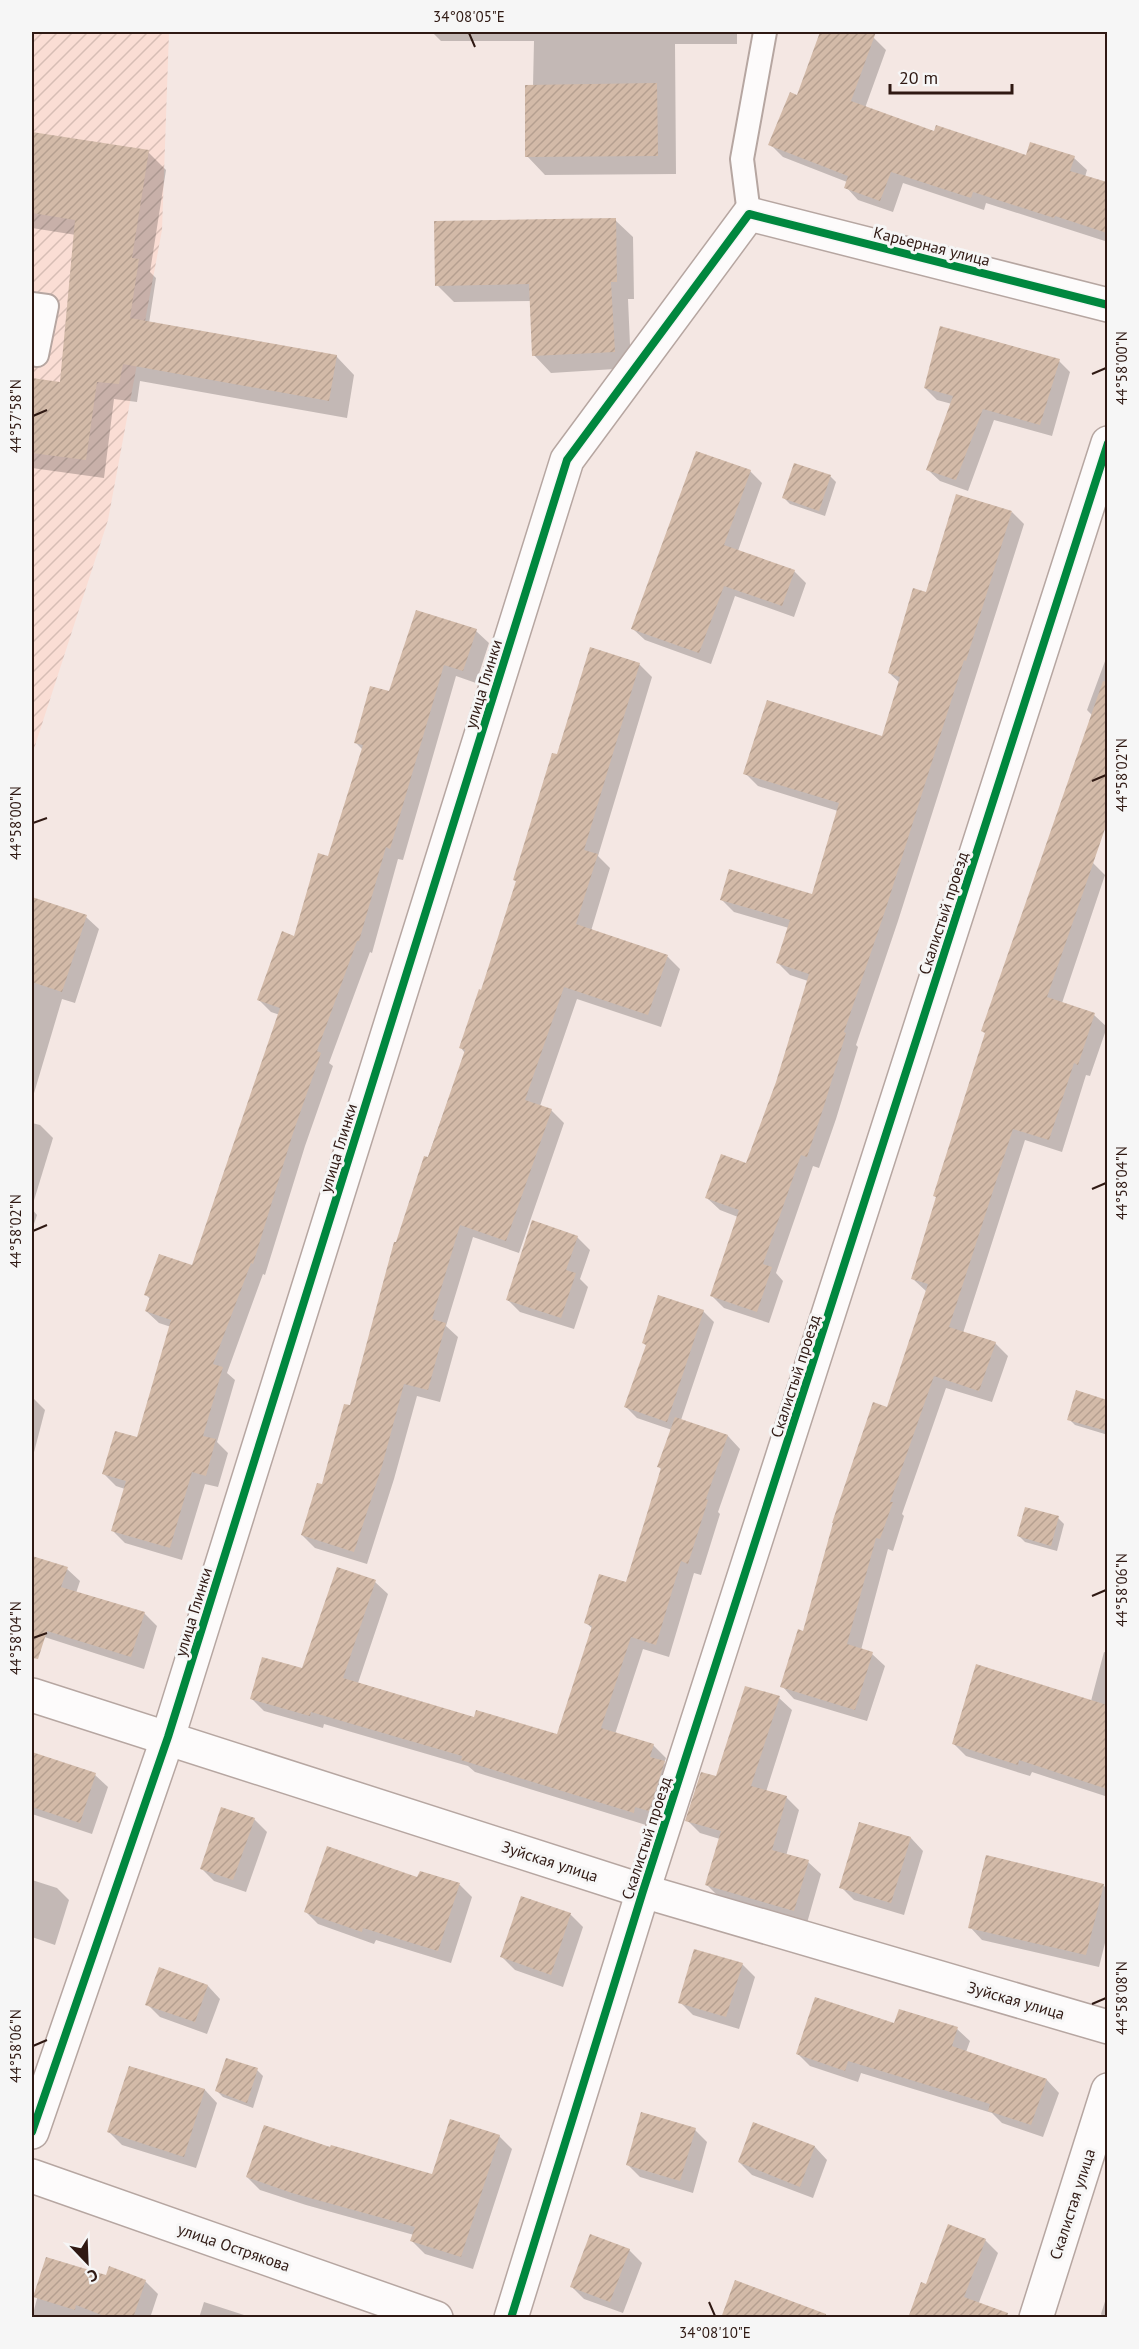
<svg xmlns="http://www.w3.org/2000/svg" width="1139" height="2349" font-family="'PT Sans',sans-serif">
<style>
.industrial{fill:url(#industrial-furrows)}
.shadow{fill:#0003}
.building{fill:url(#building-hatch)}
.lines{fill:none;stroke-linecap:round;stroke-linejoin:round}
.lane-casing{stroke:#b6a6a1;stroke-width:26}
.street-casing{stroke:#b6a6a1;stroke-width:36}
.lane{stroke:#fdfbfb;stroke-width:22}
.street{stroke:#fdfbfb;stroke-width:33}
.cycleway-casing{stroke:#f6f6f6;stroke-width:11}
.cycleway{stroke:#00873e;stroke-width:8}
.ticks{fill:none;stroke:#2f1913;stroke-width:2}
.labels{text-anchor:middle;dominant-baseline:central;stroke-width:6;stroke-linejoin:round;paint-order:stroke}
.street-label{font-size:16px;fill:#2f1913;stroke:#f6f6f6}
.neatline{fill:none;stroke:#2f1913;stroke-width:2}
.ticks-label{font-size:15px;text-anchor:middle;fill:#2f1913}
</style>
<defs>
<pattern id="industrial-furrows" width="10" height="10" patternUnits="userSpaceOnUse" patternTransform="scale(1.5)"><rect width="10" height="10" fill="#faddd4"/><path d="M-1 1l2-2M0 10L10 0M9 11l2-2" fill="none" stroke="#d7bdb5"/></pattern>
<pattern id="building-hatch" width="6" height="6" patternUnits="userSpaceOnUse" patternTransform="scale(1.5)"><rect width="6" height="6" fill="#d3baa8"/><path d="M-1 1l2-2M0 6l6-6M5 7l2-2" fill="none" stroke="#b59f90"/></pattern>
</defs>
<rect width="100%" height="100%" fill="#f4e7e3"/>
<polygon class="industrial" points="32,32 169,32 162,230 108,520 32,755"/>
<g class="shadow">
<polygon points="432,32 737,32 737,44 675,44 676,174 545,175 527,156 533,86 534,41 441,41"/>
<polygon points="822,32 856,32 873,37 886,50 865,108 935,133 1027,157 1074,158 1087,170 1085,177 1108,183 1108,242 986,203 984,210 903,183 893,212 858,200 846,187 847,182 783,157 770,144 798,97"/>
<polygon points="32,134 148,152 166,170 150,272 156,278 149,323 336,356 354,375 347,418 140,381 137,402 114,399 104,478 32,468 32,380 61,384 76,235 32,228"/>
<polygon points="615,220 633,237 634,299 628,299 631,368 551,373 534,355 532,301 454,302 437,285"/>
<polygon points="1059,361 1070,372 1052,436 994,420 968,491 940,481 928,470 952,404 937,400 925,388"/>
<polygon points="750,471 762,483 738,551 794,571 806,583 794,617 735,596 711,664 645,640 633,629"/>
<polygon points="830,476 836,482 825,516 790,504 784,498"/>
<polygon points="1012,512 1024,524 898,921 856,1045 858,1047 836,1119 819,1168 813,1166 776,1273 783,1281 769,1323 724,1308 712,1296 738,1217 720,1210 707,1198 747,1165 778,1082 808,981 790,975 778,963 789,928 734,912 721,899 813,896 838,811 758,786 745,773 883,738 900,683 889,673 927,594"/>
<polygon points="476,631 489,643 476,683 456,676 403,860 398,859 372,953 370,952 329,1063 333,1066 305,1146 265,1275 263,1274 227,1373 235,1380 217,1442 228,1453 218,1487 205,1484 182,1560 125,1543 113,1531 125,1489 116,1486 104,1474 138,1439 171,1327 159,1323 146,1311 150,1299 146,1295 193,1267 280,1015 271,1012 259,1000 295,938 329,858 363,750 355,742 390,693"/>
<polygon points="591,649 640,665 652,677 598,856 610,868 591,931 668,957 680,969 661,1027 577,999 540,1106 551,1110 564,1123 519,1253 473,1237 446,1326 458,1337 440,1402 417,1396 394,1479 367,1564 315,1548 302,1535 323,1486 351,1407 397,1244 465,1053 461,1048 482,992 517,882 515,880 558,756"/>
<polygon points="1108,653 1108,811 1078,802 1092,715 1087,710"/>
<polygon points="1093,863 1105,875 1062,1003 1094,1015 1107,1027 1090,1076 1086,1075 1062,1152 1025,1140 963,1333 995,1343 1008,1356 992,1402 946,1388 902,1514 904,1516 893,1551 888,1549 861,1650 872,1654 885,1666 867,1721 794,1699 782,1686 804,1633 888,1409 927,1292 913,1279 937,1198 935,1196"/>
<polygon points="32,899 86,917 99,929 75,1003 62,999 32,1100"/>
<polygon points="32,1123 40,1125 53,1138 32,1207"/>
<polygon points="32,1209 37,1215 32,1230"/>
<polygon points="577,1237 590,1250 580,1279 588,1287 574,1329 520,1312 508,1300"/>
<polygon points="703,1311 714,1322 681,1420 728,1436 740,1449 718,1512 720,1514 701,1575 694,1573 669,1657 643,1649 615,1734 653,1745 666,1758 664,1763 677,1775 662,1822 648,1818 646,1825 475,1772 468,1766 324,1724 323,1728 264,1711 252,1699 303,1670 375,1582 388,1594 358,1683 475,1718 558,1736 593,1629 586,1623 627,1583 662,1470 659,1467 672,1430 637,1418 626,1407 647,1346 644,1343"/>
<polygon points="1077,1392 1108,1401 1108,1435 1075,1425 1069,1419"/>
<polygon points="32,1397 45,1410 32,1460"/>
<polygon points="1058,1518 1064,1524 1057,1551 1025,1542 1019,1536"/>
<polygon points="32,1557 67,1569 80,1581 76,1593 144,1613 157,1626 144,1669 32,1633"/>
<polygon points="1104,1652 1108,1653 1108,1797 1032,1772 1030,1776 966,1756 953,1743 1091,1701"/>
<polygon points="779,1698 792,1710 766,1792 786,1797 799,1810 786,1856 808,1862 821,1874 807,1923 719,1897 707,1885 720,1839 700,1833 687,1820"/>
<polygon points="35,1754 95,1775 108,1787 92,1834 32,1814 32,1765"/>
<polygon points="254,1819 267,1832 246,1892 214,1881 201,1868"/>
<polygon points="860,1824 911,1838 923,1851 904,1915 854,1900 841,1887"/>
<polygon points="421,1872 460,1885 472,1897 451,1963 376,1940 374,1944 318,1924 305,1911 418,1879"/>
<polygon points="32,1880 57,1888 69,1900 55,1945 32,1937"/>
<polygon points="1103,1885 1108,1890 1108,1931 1099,1967 982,1940 970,1927"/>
<polygon points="522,1898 571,1915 583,1927 563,1987 515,1970 502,1957"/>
<polygon points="742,1964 755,1977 739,2029 693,2015 680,2002"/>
<polygon points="160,1969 208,1986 220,1999 207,2034 160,2017 147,2004"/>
<polygon points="957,2029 970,2041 966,2052 1047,2080 1059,2093 1043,2137 1002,2123 992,2113 861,2073 858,2082 810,2066 798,2054"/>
<polygon points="130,2068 205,2090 217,2103 196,2168 122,2145 109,2132"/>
<polygon points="257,2070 263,2076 253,2108 223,2097 217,2091"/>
<polygon points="695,2130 707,2142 693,2193 640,2177 627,2164"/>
<polygon points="499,2136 512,2149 473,2269 425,2254 412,2241 414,2235 306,2205 260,2190 247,2177 331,2149 433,2176"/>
<polygon points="815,2147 827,2160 813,2198 752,2175 739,2162"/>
<polygon points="985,2240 998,2253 976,2310 927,2286"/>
<polygon points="629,2250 642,2263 623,2313 584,2299 571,2286"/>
<polygon points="47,2259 107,2277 145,2281 158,2294 150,2318 32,2318"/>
<polygon points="1108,2292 1108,2318 1104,2318 1101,2314"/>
<polygon points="204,2302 244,2315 246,2318 199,2318"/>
</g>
<g class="building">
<polygon points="820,32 876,32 851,101 934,131 936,125 1026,155 1030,142 1075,156 1070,171 1107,182 1107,233 1055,216 1054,218 973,192 971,198 891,172 880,201 844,188 848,176 768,145 790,92 797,95"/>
<polygon points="657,83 658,156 525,157 525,85"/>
<polygon points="32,132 149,150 132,258 139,259 130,318 337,355 329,401 123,364 119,384 97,382 86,460 32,453 32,378 60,382 75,220 32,213"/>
<polygon points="616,218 617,282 611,282 615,352 532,356 529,284 435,286 434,221"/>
<polygon points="940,326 1060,359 1040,425 983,409 956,480 926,470 953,396 924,388"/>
<polygon points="696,451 751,470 724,545 795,570 782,606 724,586 699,653 631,629"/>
<polygon points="794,463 831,475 819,511 782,498"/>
<polygon points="956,494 1012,511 966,661 964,660 886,908 844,1032 846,1033 824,1106 807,1157 801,1155 763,1264 772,1267 757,1312 710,1296 739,1210 705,1198 721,1154 746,1163 776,1082 809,974 776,963 790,920 720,900 729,869 812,894 839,803 743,774 767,700 882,736 900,677 888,673 913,588 926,592"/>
<polygon points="416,610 477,629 463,671 444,665 390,849 386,847 359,941 357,941 317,1051 321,1053 293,1133 253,1264 251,1263 213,1364 223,1367 203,1436 216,1439 206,1476 192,1472 170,1548 111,1531 126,1481 102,1474 115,1431 137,1437 171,1320 145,1311 150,1297 144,1295 159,1254 192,1265 280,1008 257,1000 282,931 294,936 318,853 328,856 363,745 354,743 370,686 389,691"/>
<polygon points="590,647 640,663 584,850 598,854 576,924 668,955 648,1015 564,987 525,1100 552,1109 506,1241 460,1225 432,1319 446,1323 428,1390 404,1384 382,1466 354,1552 301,1535 317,1483 322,1484 344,1404 350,1405 394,1242 396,1242 424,1156 428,1157 465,1050 459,1048 479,989 481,990 516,881 513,880 552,753 557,754"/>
<polygon points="1103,681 1107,682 1107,823 1047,997 1095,1013 1078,1065 1074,1063 1049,1140 1013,1129 949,1327 996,1342 979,1391 934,1376 890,1502 893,1502 880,1539 876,1538 847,1644 873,1652 855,1710 780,1687 798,1629 803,1631 833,1523 832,1523 873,1402 887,1407 928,1284 911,1279 936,1197 933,1196 985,1033 981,1031"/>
<polygon points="32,897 87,915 62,992 32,982"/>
<polygon points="532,1220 578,1236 566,1270 576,1273 561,1318 506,1300"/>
<polygon points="658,1295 704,1310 667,1422 624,1407 646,1345 642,1343"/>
<polygon points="1076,1390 1107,1400 1107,1431 1067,1420"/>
<polygon points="675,1417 728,1435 706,1499 708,1500 688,1564 681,1561 656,1645 631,1637 601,1728 654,1744 650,1757 665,1761 649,1811 635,1807 634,1813 461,1760 462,1756 311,1712 310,1716 250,1699 262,1657 302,1668 337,1567 376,1580 343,1678 474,1717 476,1710 557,1734 592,1626 584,1623 599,1574 626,1582 661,1468 657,1467"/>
<polygon points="1025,1507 1059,1516 1051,1546 1017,1536"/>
<polygon points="32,1556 68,1567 61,1587 145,1612 131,1657 47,1631 38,1659 32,1658"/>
<polygon points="976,1664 1107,1705 1107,1789 1019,1760 1018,1765 952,1744"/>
<polygon points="745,1686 780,1696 751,1786 787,1796 772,1850 809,1860 794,1911 705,1885 721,1831 685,1821 701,1772 716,1776"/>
<polygon points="32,1752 96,1773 80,1823 32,1807"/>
<polygon points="221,1807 255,1818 233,1880 200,1869"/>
<polygon points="859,1822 911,1837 891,1903 839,1888"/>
<polygon points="327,1846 417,1877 420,1871 460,1883 438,1951 363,1928 362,1932 304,1912"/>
<polygon points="986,1855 1104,1884 1086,1955 968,1928"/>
<polygon points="521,1896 571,1913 551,1975 500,1957"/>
<polygon points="694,1949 743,1963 726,2017 678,2003"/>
<polygon points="159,1967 208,1985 195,2022 145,2005"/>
<polygon points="815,1997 894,2023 899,2009 958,2027 952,2046 1047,2079 1031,2125 988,2111 990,2104 848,2061 845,2071 796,2054"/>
<polygon points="226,2058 258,2068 247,2103 215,2091"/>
<polygon points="129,2066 205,2089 184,2157 107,2132"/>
<polygon points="641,2112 696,2128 680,2181 626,2165"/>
<polygon points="450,2119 500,2135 461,2257 410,2241 415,2227 292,2193 246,2177 264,2125 330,2147 331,2145 432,2174"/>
<polygon points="753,2122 815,2146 800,2187 738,2162"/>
<polygon points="948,2224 986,2239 964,2297 1008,2313 1007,2318 908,2318 921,2282 926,2284"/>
<polygon points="590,2234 630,2249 610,2302 570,2287"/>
<polygon points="46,2257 106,2275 109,2266 146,2280 133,2318 109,2318 76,2305 75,2310 33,2297"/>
<polygon points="735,2280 826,2314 826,2318 721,2318"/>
</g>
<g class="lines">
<defs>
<g id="lane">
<polyline points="749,214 742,159 765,32"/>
<polyline points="32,304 47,306 37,355 32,354"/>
</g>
<g id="street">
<polyline points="32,1695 643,1891 1108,2027"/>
<polyline points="32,2132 168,1737 567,460 749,214 1108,305"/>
<polyline points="32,2176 436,2318"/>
<polyline points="511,2318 643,1891 1108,443"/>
<polyline points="1036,2318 1108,2090"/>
</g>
</defs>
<use href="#lane" class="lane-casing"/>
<use href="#street" class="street-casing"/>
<use href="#lane" class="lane"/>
<use href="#street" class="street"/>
<defs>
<g id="cycleway">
<polyline points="32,2132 168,1737 567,460 749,214 1108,305"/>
<polyline points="511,2318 643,1891 1108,443"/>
</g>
</defs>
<use href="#cycleway" class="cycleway-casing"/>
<use href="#cycleway" class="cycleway"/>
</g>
<path class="ticks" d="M469,33L475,47M1092,374L1106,368M33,416L47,410M1092,781L1106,775M33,823L47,818M1092,1189L1106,1183M33,1231L47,1225M1092,1596L1106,1590M33,1638L47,1633M1092,2004L1106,1998M33,2046L47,2040M709,2302L715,2316"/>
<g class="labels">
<g class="street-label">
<text transform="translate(932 246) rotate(14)">Карьерная улица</text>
<text transform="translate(483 684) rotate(-73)">улица Глинки</text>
<text transform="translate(943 913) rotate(-72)">Скалистый проезд</text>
<text transform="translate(338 1148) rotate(-73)">улица Глинки</text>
<text transform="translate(795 1376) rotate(-72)">Скалистый проезд</text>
<text transform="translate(193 1612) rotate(-73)">улица Глинки</text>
<text transform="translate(646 1838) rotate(-72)">Скалистый проезд</text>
<text transform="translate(550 1861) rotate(18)">Зуйская улица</text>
<text transform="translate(1016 2000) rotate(16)">Зуйская улица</text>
<text transform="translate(1072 2204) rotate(-72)">Скалистая улица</text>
<text transform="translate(234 2247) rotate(19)">улица Острякова</text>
</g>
</g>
<rect width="1139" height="2349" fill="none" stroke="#f6f6f6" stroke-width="66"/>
<g transform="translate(87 2262) rotate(157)" stroke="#f6f6f6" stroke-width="4.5" paint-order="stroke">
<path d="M0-4.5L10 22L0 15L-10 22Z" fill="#2f1913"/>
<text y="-9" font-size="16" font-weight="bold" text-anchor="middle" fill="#2f1913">С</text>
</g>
<path d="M890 84v9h122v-9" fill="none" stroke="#2f1913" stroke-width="3"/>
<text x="899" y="84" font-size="18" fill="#2f1913" stroke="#f6f6f6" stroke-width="4.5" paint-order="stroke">20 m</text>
<rect x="33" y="33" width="1073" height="2283" class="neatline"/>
<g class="ticks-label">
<text x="469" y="22">34°08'05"E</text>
<text transform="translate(1122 368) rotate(-90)" y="5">44°58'00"N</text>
<text transform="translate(16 416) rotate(-90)" y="5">44°57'58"N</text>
<text transform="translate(1122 775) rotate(-90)" y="5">44°58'02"N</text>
<text transform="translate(16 823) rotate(-90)" y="5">44°58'00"N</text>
<text transform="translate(1122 1183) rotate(-90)" y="5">44°58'04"N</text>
<text transform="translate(16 1231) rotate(-90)" y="5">44°58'02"N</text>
<text transform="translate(1122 1590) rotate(-90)" y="5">44°58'06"N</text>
<text transform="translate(16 1638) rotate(-90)" y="5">44°58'04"N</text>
<text transform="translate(1122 1998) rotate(-90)" y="5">44°58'08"N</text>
<text transform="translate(16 2046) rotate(-90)" y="5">44°58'06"N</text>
<text x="715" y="2338">34°08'10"E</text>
</g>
</svg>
